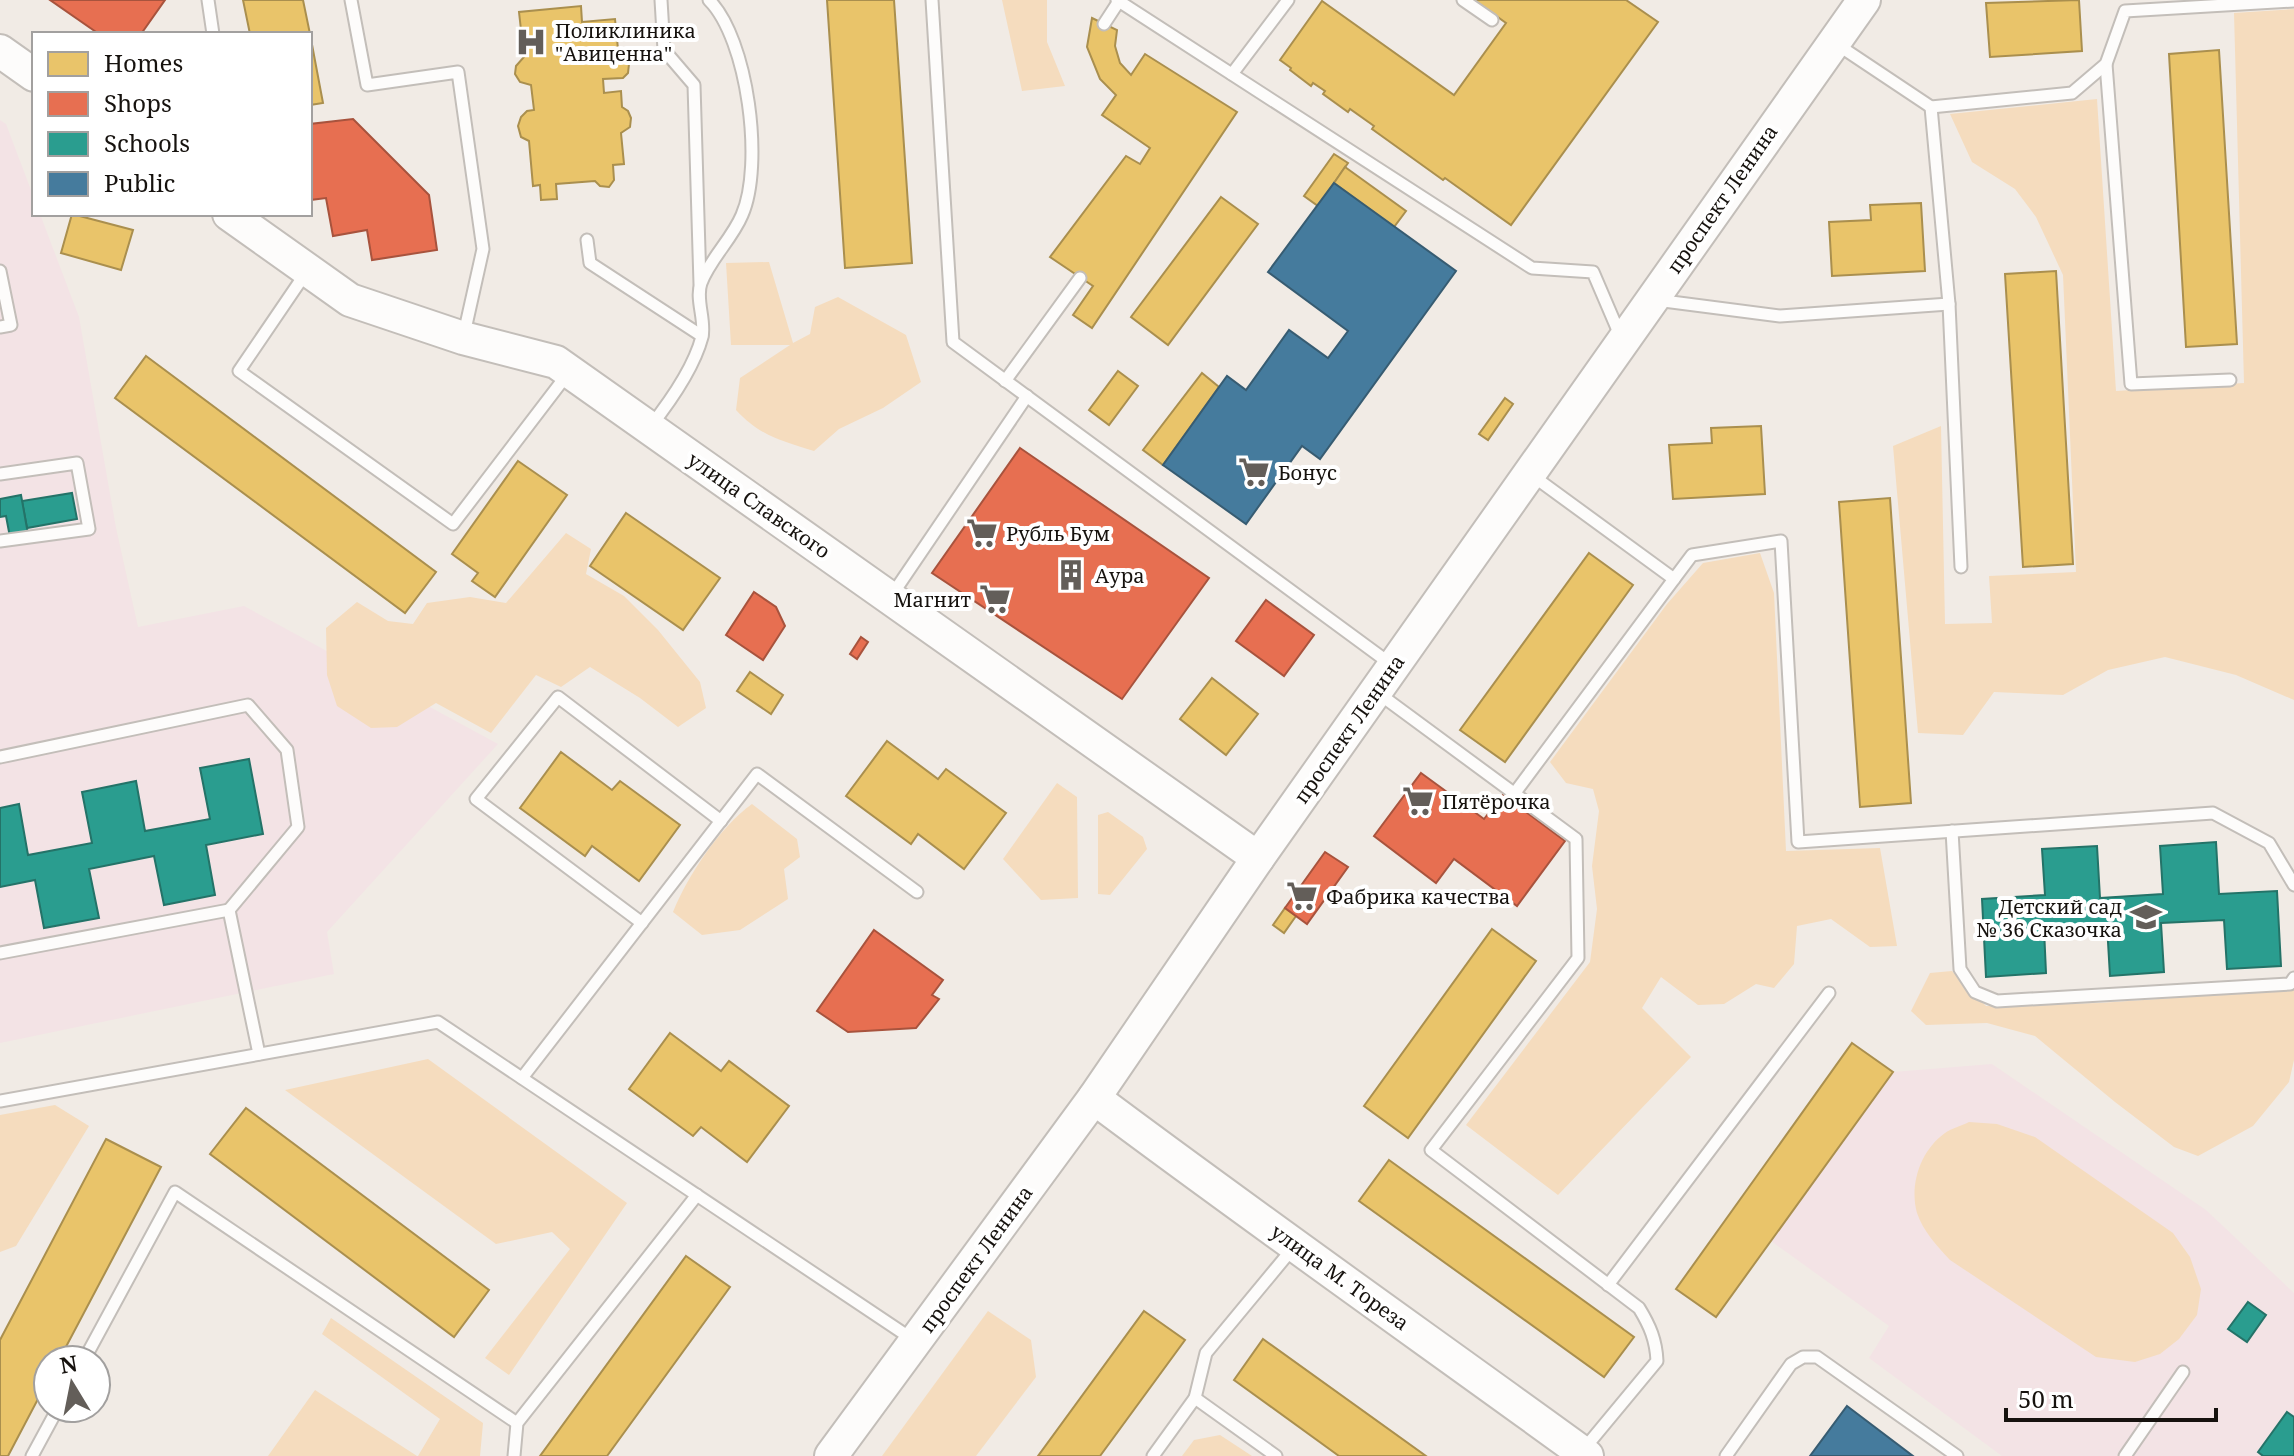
<svg xmlns="http://www.w3.org/2000/svg" width="2294" height="1456" font-family="'Noto Serif',serif">
<style>
.education{fill:#f3e3e5}
.green{fill:#f5dcbe}
.homes{fill:#e9c46a;stroke:#aa8f4e;stroke-width:2}
.shops{fill:#e76f51;stroke:#a8533d;stroke-width:2}
.schools{fill:#2a9d8f;stroke:#247368;stroke-width:2}
.public{fill:#457b9d;stroke:#375c72;stroke-width:2}
.lines{fill:none;stroke-linecap:round;stroke-linejoin:round}
.lane-casing{stroke:#c3beb9;stroke-width:15}
.secondary-casing{stroke:#c3beb9;stroke-width:36}
.lane{stroke:#fdfcfb;stroke-width:11}
.secondary{stroke:#fdfcfb;stroke-width:32}
.labels{text-anchor:middle;dominant-baseline:central;stroke-width:8;stroke-linejoin:round;paint-order:stroke}
.poi-label{font-size:20px;fill:#16120e;stroke:#fff;text-anchor:start}
.street-label{font-size:20px;fill:#16120e;stroke:#fff}
</style>
<rect width="100%" height="100%" fill="#f1ebe5"/>
<g class="education">
<polygon points="0,120 6,124 34,198 34,214 40,214 79,317 116,528 138,627 244,606 498,744 327,932 334,974 0,1043"/>
<polygon points="1992,1064 2206,1210 2294,1293 2294,1456 2002,1456 1869,1358 1889,1326 1771,1241 1893,1072"/>
</g>
<g class="green">
<polygon points="1002,0 1047,0 1047,42 1065,86 1022,91"/>
<polygon points="2294,9 2294,700 2236,675 2165,657 2108,670 2063,695 1994,692 1963,735 1918,733 1893,446 1941,426 1945,624 1992,623 1989,576 2076,572 2063,275 2036,217 2015,189 1972,162 1950,114 2097,99 2116,391 2244,383 2234,13"/>
<path d="M769,262L793,343L810,334L815,307L838,297L906,335L921,382L883,408L839,429L814,451C782,441 760,436 736,410L740,378L790,345H731L726,263Z"/>
<polygon points="566,533 591,549 586,574 624,596 658,630 700,682 706,708 678,727 640,698 590,667 561,687 536,675 491,733 436,703 397,727 371,728 337,706 327,675 326,628 357,602 388,621 413,624 427,603 470,597 506,603"/>
<polygon points="1760,553 1774,593 1786,851 1880,848 1897,946 1870,947 1831,919 1797,926 1794,964 1774,988 1756,984 1724,1004 1698,1005 1661,977 1642,1008 1691,1057 1558,1195 1466,1125 1590,962 1597,909 1592,866 1599,811 1593,789 1566,783 1550,762 1667,604 1703,563"/>
<polygon points="1057,783 1077,797 1078,898 1041,900 1003,859"/>
<path d="M752,804L797,839L800,857L784,869L788,899L740,930L702,935L673,912C688,875 720,827 752,804Z"/>
<polygon points="1108,812 1143,837 1147,849 1110,895 1098,894 1098,815"/>
<polygon points="1952,971 1986,1006 2100,1003 2289,990 2294,984 2294,1060 2289,1082 2253,1126 2198,1156 2174,1147 2115,1102 2035,1036 1987,1023 1926,1025 1911,1011 1930,973"/>
<polygon points="428,1059 627,1203 509,1375 485,1358 570,1249 552,1232 496,1244 285,1090"/>
<polygon points="55,1105 89,1126 16,1246 0,1252 0,1115"/>
<path d="M1969,1122L1997,1124L2035,1137L2173,1233L2190,1257L2201,1289L2197,1315L2179,1339L2160,1354L2135,1362L2096,1357L1950,1260C1937,1246 1923,1231 1917,1213C1909,1184 1921,1150 1945,1133C1952,1128 1961,1126 1969,1122Z"/>
<polygon points="988,1311 1031,1340 1036,1377 976,1456 882,1456"/>
<polygon points="331,1318 483,1423 480,1456 418,1456 440,1419 322,1334"/>
<polygon points="315,1390 417,1456 268,1456"/>
<polygon points="1220,1435 1252,1456 1182,1456 1194,1440"/>
</g>
<g class="homes">
<polygon points="243,0 303,0 310,34 250,34"/>
<polygon points="827,0 894,0 912,263 845,268"/>
<polygon points="1474,0 1626,0 1658,22 1511,225 1445,178 1443,180 1372,129 1374,126 1350,109 1348,112 1323,94 1325,91 1313,83 1311,86 1290,70 1291,68 1280,60 1322,1 1454,95 1506,23"/>
<polygon points="2079,0 2082,51 1990,57 1986,3"/>
<polygon points="581,6 582,22 615,19 618,49 626,54 629,64 628,73 623,78 603,79 604,93 621,91 622,107 628,111 631,118 630,127 621,133 624,164 613,165 614,180 609,187 600,186 595,181 556,184 557,199 541,200 540,185 533,186 529,141 521,137 518,126 521,117 527,111 534,110 531,85 520,82 515,74 516,66 524,57 519,12"/>
<polygon points="1092,18 1117,30 1115,46 1120,63 1131,75 1145,54 1237,112 1092,328 1073,315 1093,286 1050,257 1126,156 1140,164 1150,148 1102,115 1116,95 1100,79 1087,47"/>
<polygon points="310,34 323,103 310,105"/>
<polygon points="2219,50 2237,344 2186,347 2169,54"/>
<polygon points="1334,154 1348,163 1318,206 1304,196"/>
<polygon points="1345,167 1406,211 1394,227 1334,183"/>
<polygon points="1221,197 1258,224 1168,345 1131,317"/>
<polygon points="1921,203 1925,271 1832,276 1829,222 1871,220 1870,205"/>
<polygon points="72,214 133,230 121,270 61,253"/>
<polygon points="2056,271 2073,564 2023,567 2005,274"/>
<polygon points="146,356 436,572 405,613 115,398"/>
<polygon points="1118,371 1138,386 1109,425 1089,410"/>
<polygon points="1202,373 1219,387 1163,465 1143,450"/>
<polygon points="1505,398 1513,404 1488,440 1479,434"/>
<polygon points="1761,426 1765,494 1673,499 1669,445 1712,443 1711,428"/>
<polygon points="518,461 567,495 495,597 472,581 478,573 452,554"/>
<polygon points="1890,498 1911,803 1860,807 1839,502"/>
<polygon points="626,513 720,578 683,630 590,566"/>
<polygon points="1589,553 1633,585 1505,762 1460,730"/>
<polygon points="750,672 783,695 771,714 737,691"/>
<polygon points="1212,678 1258,714 1226,755 1180,719"/>
<polygon points="887,741 938,779 946,769 1006,813 964,869 918,834 911,844 846,796"/>
<polygon points="561,752 612,790 620,781 680,825 639,881 592,846 585,856 520,808"/>
<polygon points="1285,908 1296,916 1284,933 1273,925"/>
<polygon points="1492,929 1536,961 1408,1138 1364,1106"/>
<polygon points="670,1033 721,1071 729,1061 789,1106 747,1162 701,1127 693,1136 629,1089"/>
<polygon points="1852,1043 1893,1072 1716,1317 1676,1289"/>
<polygon points="246,1108 489,1290 454,1337 210,1154"/>
<polygon points="106,1139 161,1167 59,1360 48,1360 48,1380 8,1456 0,1456 0,1340"/>
<polygon points="1389,1160 1634,1337 1604,1377 1359,1201"/>
<polygon points="686,1256 730,1287 607,1456 540,1456"/>
<polygon points="1144,1311 1185,1340 1100,1456 1038,1456"/>
<polygon points="1263,1339 1426,1456 1339,1456 1234,1380"/>
</g>
<g class="shops">
<polygon points="50,0 165,0 141,34 99,34"/>
<polygon points="353,119 429,195 437,250 372,260 367,230 333,236 326,198 310,200 310,124"/>
<polygon points="1020,448 1209,578 1122,699 932,573"/>
<polygon points="754,592 776,607 785,626 763,660 726,635"/>
<polygon points="1266,600 1314,635 1284,676 1236,641"/>
<polygon points="861,637 868,642 857,659 850,654"/>
<polygon points="1421,773 1484,819 1503,795 1565,841 1517,906 1454,859 1436,883 1374,836"/>
<polygon points="1325,852 1348,867 1307,924 1285,908"/>
<polygon points="874,930 943,980 932,995 939,999 916,1028 848,1032 817,1011"/>
</g>
<g class="schools">
<polygon points="72,493 77,519 27,528 22,501"/>
<polygon points="21,495 28,534 10,537 6,516 0,517 0,499"/>
<polygon points="249,759 263,834 206,845 215,895 164,905 154,856 89,869 99,918 44,928 35,880 0,887 0,808 19,804 28,855 92,843 82,792 136,781 145,831 210,819 200,768"/>
<polygon points="2216,842 2219,894 2277,891 2281,966 2227,969 2224,920 2161,923 2164,972 2110,976 2107,925 2044,929 2046,973 1986,977 1982,899 2045,895 2042,849 2097,846 2100,898 2163,894 2160,846"/>
<polygon points="2248,1302 2266,1315 2247,1342 2228,1329"/>
<polygon points="2287,1412 2294,1417 2294,1456 2263,1456 2258,1452"/>
</g>
<g class="public">
<polygon points="1334,183 1456,271 1320,459 1302,446 1246,524 1163,465 1227,376 1246,390 1289,330 1328,358 1348,331 1268,272"/>
<polygon points="1847,1406 1913,1456 1810,1456"/>
</g>
<g class="lines">
<defs>
<g id="lane">
<polyline points="208,0 213,34"/>
<polyline points="351,0 367,85 458,72 483,249 464,334"/>
<polyline points="661,0 664,50 694,85 700,284"/>
<polyline points="932,0 953,342 1392,665"/>
<polyline points="1117,0 1532,268 1593,272 1620,335"/>
<polyline points="1463,0 1492,20"/>
<polyline points="1104,24 1119,1"/>
<polyline points="1838,45 1931,107 2072,93 2106,64 2125,11 2294,1"/>
<polyline points="2106,64 2131,384 2230,380"/>
<polyline points="1232,74 1288,0"/>
<polyline points="1931,107 1949,304 1961,567"/>
<polyline points="587,240 590,263 702,336"/>
<polyline points="0,271 11,325 0,327"/>
<polyline points="305,274 239,371 453,524 569,372"/>
<polyline points="1656,300 1780,316 1949,304"/>
<polyline points="1005,381 1080,278"/>
<path d="M650,427C669,403 694,367 702,337C706,321 695,299 701,283C710,259 732,239 742,215C764,165 748,39 709,0"/>
<polyline points="0,474 77,463 89,529 0,541"/>
<polyline points="1533,476 1674,579 1692,555 1781,541 1798,842 2213,813 2269,843 2294,885"/>
<polyline points="892,595 1027,396"/>
<path d="M1378,693L1576,839L1578,958L1431,1150L1639,1308C1650,1326 1656,1340 1657,1361L1584,1449"/>
<polyline points="0,757 248,705 287,750 298,827 229,910 259,1054"/>
<polyline points="1514,794 1674,579"/>
<polyline points="1952,831 1960,969 1975,992 1997,1001 2290,984 2294,978"/>
<polyline points="642,923 476,799 558,697 721,821"/>
<polyline points="0,953 229,910"/>
<polyline points="522,1078 757,774 917,892"/>
<polyline points="0,1101 438,1022 912,1339"/>
<polyline points="1608,1285 1829,993"/>
<polyline points="84,1360 175,1192 517,1423"/>
<polyline points="1195,1398 1206,1353 1293,1248"/>
<polyline points="32,1456 58,1408"/>
<polyline points="514,1456 517,1423 697,1195"/>
<polyline points="1153,1456 1195,1398 1276,1456"/>
<polyline points="1726,1456 1791,1364 1803,1357 1817,1357 1957,1456"/>
<polyline points="2125,1456 2183,1372"/>
</g>
<g id="secondary">
<polyline points="0,51 34,75"/>
<polyline points="229,214 350,300 463,338 556,362 1258,858"/>
<path d="M1094,1098C1257,1220 1423,1337 1587,1456"/>
<polyline points="831,1456 1094,1098 1258,858 1864,0"/>
</g>
</defs>
<use href="#lane" class="lane-casing"/>
<use href="#secondary" class="secondary-casing"/>
<use href="#lane" class="lane"/>
<use href="#secondary" class="secondary"/>
</g>
<defs>
<symbol id="hospital-bare" viewBox="-9 -9 18 18"><path d="M-5-5h3v3.5h4V-5h3V5h-3V1.5h-4V5h-3Z" fill="#635e59" stroke="#fff" stroke-width="2.5" paint-order="stroke"/></symbol>
<symbol id="supermarket-bare" viewBox="-9 -9 18 18"><path d="M-6-5.5h2.5l.6 2H6L4.5 2H-2.5L-4.4-4H-6ZM-1.5 3.2a1.3 1.3 0 1 0 .1 0ZM3 3.2a1.3 1.3 0 1 0 .1 0Z" fill="#635e59" stroke="#fff" stroke-width="2.5" paint-order="stroke"/></symbol>
<symbol id="building-bare" viewBox="-9 -9 18 18"><path d="M-4-6H4V6H1V3H-1V6H-4ZM-2.5-4.3h1.7v1.8h-1.7ZM.8-4.3h1.7v1.8H.8ZM-2.5-1h1.7V.8h-1.7ZM.8-1h1.7V.8H.8Z" fill="#635e59" stroke="#fff" stroke-width="2.5" paint-order="stroke"/></symbol>
<symbol id="school-bare" viewBox="-9 -9 18 18"><path d="M0-5L7-2L0 1L-7-2ZM-4 1L0 2.5L4 1V4Q0 6-4 4Z" fill="#635e59" stroke="#fff" stroke-width="2.5" paint-order="stroke"/></symbol>
</defs>
<g fill-rule="evenodd">
<use href="#hospital-bare" x="509" y="20" width="44" height="44"/>
<use href="#supermarket-bare" x="1232" y="450" width="44" height="44"/>
<use href="#supermarket-bare" x="960" y="511" width="44" height="44"/>
<use href="#building-bare" x="1049" y="553" width="44" height="44"/>
<use href="#supermarket-bare" x="973" y="577" width="44" height="44"/>
<use href="#supermarket-bare" x="1396" y="779" width="44" height="44"/>
<use href="#supermarket-bare" x="1280" y="874" width="44" height="44"/>
<use href="#school-bare" x="2124" y="895" width="44" height="44"/>
</g>
<g class="labels">
<g class="poi-label">
<text x="555" y="30">Поликлиника<tspan x="555" dy="23">"Авиценна"</tspan></text>
<text x="1278" y="472">Бонус</text>
<text x="1006" y="533">Рубль Бум</text>
<text x="1095" y="575">Аура</text>
<text x="971" y="599" text-anchor="end">Магнит</text>
<text x="1442" y="801">Пятёрочка</text>
<text x="1326" y="896">Фабрика качества</text>
<text x="2122" y="906" text-anchor="end">Детский сад<tspan x="2122" dy="23">№ 36 Сказочка</tspan></text>
</g>
<g class="street-label">
<text transform="translate(1722 199) rotate(-55)">проспект Ленина</text>
<text transform="translate(759 505) rotate(35)">улица Славского</text>
<text transform="translate(1349 729) rotate(-55)">проспект Ленина</text>
<text transform="translate(976 1259) rotate(-54)">проспект Ленина</text>
<text transform="translate(1340 1277) rotate(36)">улица М. Тореза</text>
</g>
</g>
<rect x="32" y="32" width="280" height="184" fill="#ffffff" stroke="#a2a09f" stroke-width="2"/>
<rect x="48" y="52" width="40" height="24" fill="#e9c46a" stroke="#a2a09f" stroke-width="2"/>
<text x="104" y="72" font-size="24" fill="#16120e">Homes</text>
<rect x="48" y="92" width="40" height="24" fill="#e76f51" stroke="#a2a09f" stroke-width="2"/>
<text x="104" y="112" font-size="24" fill="#16120e">Shops</text>
<rect x="48" y="132" width="40" height="24" fill="#2a9d8f" stroke="#a2a09f" stroke-width="2"/>
<text x="104" y="152" font-size="24" fill="#16120e">Schools</text>
<rect x="48" y="172" width="40" height="24" fill="#457b9d" stroke="#a2a09f" stroke-width="2"/>
<text x="104" y="192" font-size="24" fill="#16120e">Public</text>
<g transform="translate(72 1384) rotate(350)"><circle r="38" fill="#ffffff" stroke="#a2a09f" stroke-width="2"/>
<path d="M0-6L14 30L0 20L-14 30Z" fill="#635e59"/>
<text y="-12" font-size="22" font-weight="bold" text-anchor="middle" fill="#16120e">N</text>
</g>
<path d="M2006 1408v12h210v-12" fill="none" stroke="#16120e" stroke-width="4"/>
<text x="2018" y="1408" font-size="24" fill="#16120e" stroke="#ffffff" stroke-width="6" paint-order="stroke">50 m</text>
</svg>
